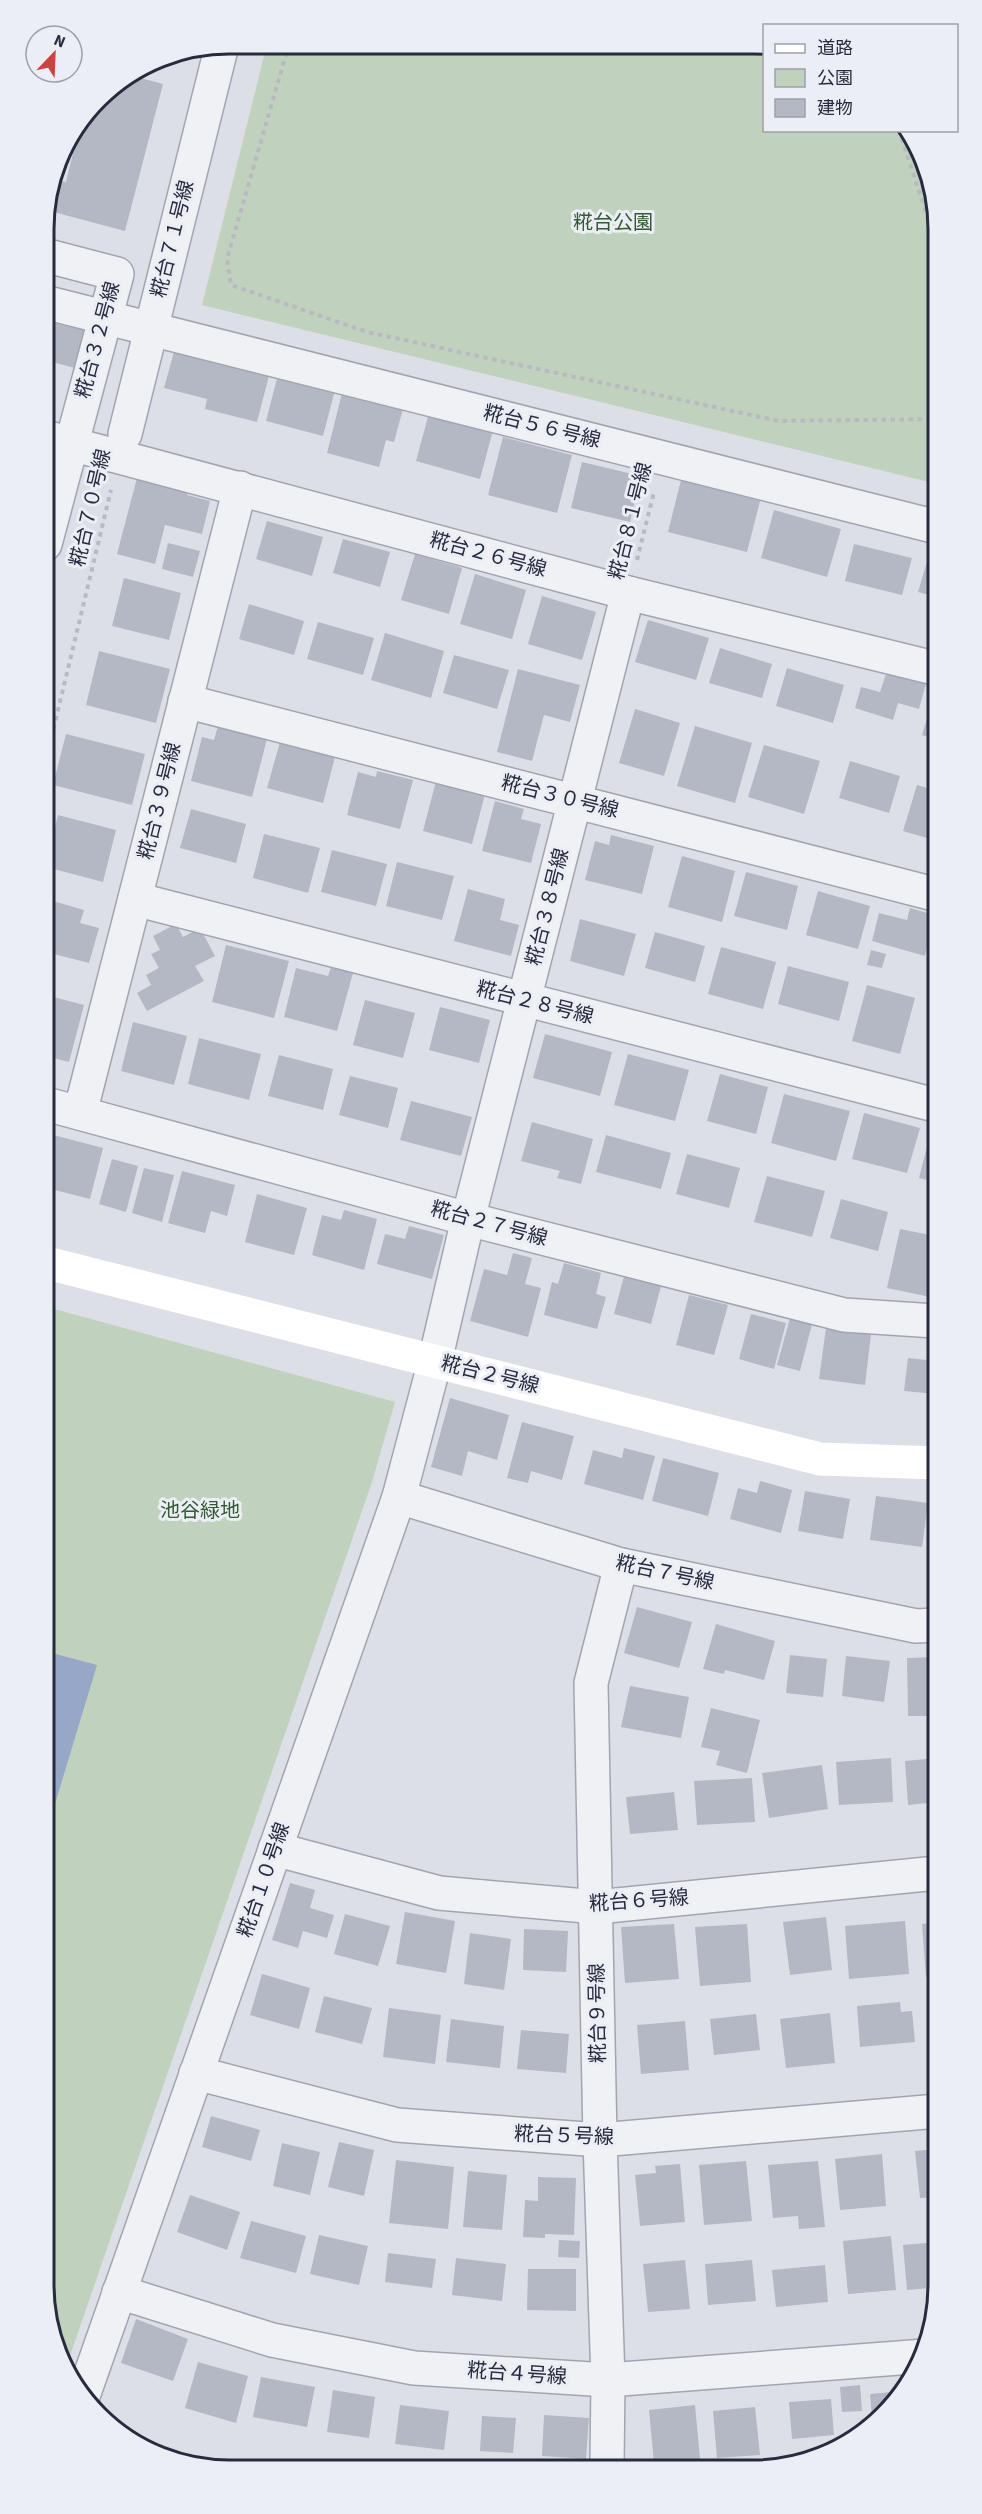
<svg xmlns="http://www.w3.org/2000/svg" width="982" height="2514" font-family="'Source Sans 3','Noto Sans JP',sans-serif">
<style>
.green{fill:#c0d1be}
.water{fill:#97a7c8}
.building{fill:#b4b8c4}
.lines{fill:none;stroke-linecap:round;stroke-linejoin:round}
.street-casing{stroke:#a2a5b1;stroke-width:36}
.path{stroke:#b7bac2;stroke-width:4;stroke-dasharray:4.5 4.5;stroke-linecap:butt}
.street{stroke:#f0f1f5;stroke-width:33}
.secondary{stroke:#fff;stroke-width:33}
.labels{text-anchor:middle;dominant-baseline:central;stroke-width:6;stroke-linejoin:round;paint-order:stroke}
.park-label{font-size:20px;fill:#355934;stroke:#eceef5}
.street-label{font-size:20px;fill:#262b3e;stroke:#eceef5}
.rim{fill:none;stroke:#262b3e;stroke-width:3}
</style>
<rect width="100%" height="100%" fill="#dddfe7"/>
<g class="green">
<polygon points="267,44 764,47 764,130 909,131 914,136 932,181 933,483 202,305"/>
<polygon points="47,1307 395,1402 372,1482 65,2370 50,2333"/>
</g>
<polygon class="water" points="48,1652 97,1665 48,1827"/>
<g class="building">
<polygon points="129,75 163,84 125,231 46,210 54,179 66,182 80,124 106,90"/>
<polygon points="44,321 84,330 75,368 44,360"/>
<polygon points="175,348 270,372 257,422 205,409 207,399 164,388"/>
<polygon points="279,371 336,386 323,436 266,421"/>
<polygon points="343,389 404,405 394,442 386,440 379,467 327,453"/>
<polygon points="429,413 493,430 480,479 416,461"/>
<polygon points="503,437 572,455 557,513 488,495"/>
<polygon points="582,462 641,476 630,522 571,508"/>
<polygon points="138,474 189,487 187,495 210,501 202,534 165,525 155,564 117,554"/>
<polygon points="681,480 760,501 747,552 668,532"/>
<polygon points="774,510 841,529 827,577 761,558"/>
<polygon points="267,521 323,537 312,576 256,559"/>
<polygon points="343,539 390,552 380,587 333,573"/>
<polygon points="933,541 933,596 918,592"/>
<polygon points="168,543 200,551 193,577 162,569"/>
<polygon points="854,544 912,558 902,595 845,581"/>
<polygon points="415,554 462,568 449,614 401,600"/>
<polygon points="475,574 526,590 512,639 460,624"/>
<polygon points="124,578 181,593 169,640 112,626"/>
<polygon points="542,596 596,612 582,660 528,644"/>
<polygon points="249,604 304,621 294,655 239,639"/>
<polygon points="648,620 709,638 696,680 635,662"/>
<polygon points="318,622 374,638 363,675 307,659"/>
<polygon points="385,633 444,651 431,698 371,680"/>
<polygon points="720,648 772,664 762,698 709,683"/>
<polygon points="99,651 170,669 156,723 86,705"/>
<polygon points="454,655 509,670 497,709 443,693"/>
<polygon points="787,668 844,685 833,723 776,706"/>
<polygon points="518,669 580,685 570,722 544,715 532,761 497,752"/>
<polygon points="887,671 926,683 919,709 898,703 893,720 855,708 861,687 880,692"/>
<polygon points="931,705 934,706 934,739 922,735"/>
<polygon points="635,709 680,723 664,776 619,763"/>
<polygon points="218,726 267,739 252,797 191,781 202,737 214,740"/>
<polygon points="695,726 752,743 735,803 677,786"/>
<polygon points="66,734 145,754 132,805 53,785"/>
<polygon points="280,742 335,757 323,803 267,788"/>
<polygon points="764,745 820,761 804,814 748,797"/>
<polygon points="850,761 900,776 889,813 839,798"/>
<polygon points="377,771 413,780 400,829 347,815 358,772 376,777"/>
<polygon points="436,781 485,794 472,844 423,831"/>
<polygon points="917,785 934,790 934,840 903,831"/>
<polygon points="495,801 524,809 521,819 541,824 531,863 482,851"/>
<polygon points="191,809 246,824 236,863 180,848"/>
<polygon points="58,815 116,830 103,882 46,867"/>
<polygon points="264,834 320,848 308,893 253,878"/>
<polygon points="611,835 654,846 642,894 585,880 595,841 609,845"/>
<polygon points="332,850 387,864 376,906 321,892"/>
<polygon points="682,856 735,871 722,922 668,907"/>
<polygon points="397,862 454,876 442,920 386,906"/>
<polygon points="746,872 798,886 787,930 734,916"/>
<polygon points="468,889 505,899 500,920 519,925 511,956 454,941"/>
<polygon points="818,891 870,906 858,949 806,935"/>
<polygon points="46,899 84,910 80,923 99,928 89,963 46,952"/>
<polygon points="910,908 934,915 925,956 872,941 879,913 907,920"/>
<polygon points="580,919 636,934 624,976 570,961"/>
<polygon points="176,924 183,937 200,928 215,956 195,966 204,981 147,1011 137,993 151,985 146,975 159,968 151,954 160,950 153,936"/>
<polygon points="655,932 705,946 695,982 645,968"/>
<polygon points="226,945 289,961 274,1018 212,1002"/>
<polygon points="721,947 776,962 763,1009 708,994"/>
<polygon points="871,950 886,954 882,968 867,965"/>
<polygon points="788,966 849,982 839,1021 778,1004"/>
<polygon points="331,967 353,973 337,1031 284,1017 296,968 328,976"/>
<polygon points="867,985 915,998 900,1054 852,1041"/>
<polygon points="46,995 84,1005 69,1062 46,1056"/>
<polygon points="365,1000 415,1013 403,1058 353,1045"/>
<polygon points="440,1007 490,1020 479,1063 429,1050"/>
<polygon points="133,1022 187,1036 174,1085 121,1071"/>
<polygon points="934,1024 935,1025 935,1051 927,1049"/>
<polygon points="545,1034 612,1052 600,1096 533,1078"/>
<polygon points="199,1038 261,1054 249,1100 188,1084"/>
<polygon points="628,1054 689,1070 675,1121 614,1105"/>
<polygon points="279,1055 333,1069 323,1110 268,1096"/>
<polygon points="720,1074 768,1087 756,1134 707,1121"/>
<polygon points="350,1076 398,1088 388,1128 339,1115"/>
<polygon points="784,1094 850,1111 836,1161 771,1143"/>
<polygon points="411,1101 472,1117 461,1156 400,1140"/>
<polygon points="864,1113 920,1128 907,1173 852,1159"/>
<polygon points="532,1122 593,1139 581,1184 557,1178 560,1171 521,1161"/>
<polygon points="931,1131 935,1132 935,1182 919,1178"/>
<polygon points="46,1133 103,1148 90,1199 47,1188"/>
<polygon points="606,1135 671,1153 661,1189 596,1172"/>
<polygon points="687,1154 740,1168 729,1208 676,1194"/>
<polygon points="112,1159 138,1166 126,1212 99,1204"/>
<polygon points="144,1168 174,1175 162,1222 132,1213"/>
<polygon points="182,1171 235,1185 227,1216 211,1211 205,1233 168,1223"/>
<polygon points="767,1176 825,1191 812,1237 754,1222"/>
<polygon points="257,1194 307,1208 294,1255 245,1242"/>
<polygon points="841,1199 888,1212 878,1251 830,1238"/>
<polygon points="344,1210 377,1219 364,1270 312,1255 322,1215 341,1220"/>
<polygon points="409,1226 444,1235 432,1279 377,1264 385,1234 405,1239"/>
<polygon points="900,1229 935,1236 935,1298 887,1288"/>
<polygon points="513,1253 532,1258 525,1284 541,1288 528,1337 470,1321 484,1269 507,1275"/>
<polygon points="564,1263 601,1273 596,1294 606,1297 597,1329 544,1315 552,1282 558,1284"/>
<polygon points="624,1276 661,1286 651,1324 614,1314"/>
<polygon points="689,1295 728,1305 714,1355 676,1345"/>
<polygon points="751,1314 786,1323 774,1369 739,1359"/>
<polygon points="790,1318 812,1324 800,1371 777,1365"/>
<polygon points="826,1328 871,1334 865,1385 819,1379"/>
<polygon points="908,1358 936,1361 936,1394 904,1391"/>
<polygon points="450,1398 509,1415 497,1460 468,1451 462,1476 431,1467"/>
<polygon points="522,1422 574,1436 562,1480 531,1471 528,1483 507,1478"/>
<polygon points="624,1448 655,1456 643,1500 584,1484 593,1450 622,1458"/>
<polygon points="663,1458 719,1473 708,1516 652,1501"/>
<polygon points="760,1481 792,1490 781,1533 730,1519 738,1488 757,1493"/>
<polygon points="805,1491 850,1499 843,1539 798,1531"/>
<polygon points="876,1496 928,1503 922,1547 870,1540"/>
<polygon points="637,1607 692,1622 679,1668 624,1653"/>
<polygon points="716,1624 775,1641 764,1680 725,1670 724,1674 703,1669"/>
<polygon points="790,1655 827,1659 823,1697 786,1693"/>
<polygon points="846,1656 890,1661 884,1702 842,1696"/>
<polygon points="936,1657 937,1716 908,1716 907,1658"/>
<polygon points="630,1686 689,1697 681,1738 621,1727"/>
<polygon points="711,1708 760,1720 747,1773 716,1765 720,1751 701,1747"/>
<polygon points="891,1758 893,1802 839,1805 836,1762"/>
<polygon points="937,1758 937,1802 908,1805 905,1761"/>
<polygon points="822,1765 828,1809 769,1818 762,1773"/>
<polygon points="752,1778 755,1822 697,1825 694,1781"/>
<polygon points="674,1792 678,1830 630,1834 626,1797"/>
<polygon points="290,1883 315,1890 310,1908 334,1915 327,1938 303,1931 298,1948 272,1940"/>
<polygon points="405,1912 455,1921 446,1973 396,1964"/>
<polygon points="345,1914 390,1926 378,1966 334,1954"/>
<polygon points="826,1917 832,1970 790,1975 783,1922"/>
<polygon points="905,1921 909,1974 849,1979 845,1926"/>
<polygon points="937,1922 937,1976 926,1977 922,1924"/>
<polygon points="674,1924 679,1979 625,1983 621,1927"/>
<polygon points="747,1924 751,1982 700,1986 695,1927"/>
<polygon points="524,1929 568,1931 566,1972 523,1970"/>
<polygon points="470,1933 511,1939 504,1990 464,1984"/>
<polygon points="262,1974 310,1988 299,2029 250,2015"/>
<polygon points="324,1996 372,2008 362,2044 315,2032"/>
<polygon points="937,1999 937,2046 933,2046 929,2000"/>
<polygon points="900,2002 901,2012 912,2011 915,2042 860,2047 857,2006"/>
<polygon points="389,2008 441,2015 435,2064 383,2057"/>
<polygon points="830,2013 835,2063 786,2068 780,2019"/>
<polygon points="756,2014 760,2050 714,2055 710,2019"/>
<polygon points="451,2019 504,2026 500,2068 446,2062"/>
<polygon points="685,2021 689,2070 641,2074 637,2025"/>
<polygon points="521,2030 569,2034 566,2073 517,2069"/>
<polygon points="211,2116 260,2130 251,2161 202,2147"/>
<polygon points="339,2142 374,2150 364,2196 328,2187"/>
<polygon points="282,2143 320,2152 310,2195 273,2186"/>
<polygon points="938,2149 938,2197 920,2198 915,2151"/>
<polygon points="882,2154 886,2206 840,2210 835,2159"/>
<polygon points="396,2160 454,2167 448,2229 389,2223"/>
<polygon points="746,2161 752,2221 704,2225 699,2165"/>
<polygon points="818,2161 825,2227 799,2229 798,2216 773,2218 768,2165"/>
<polygon points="680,2164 685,2222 640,2226 635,2175 656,2173 655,2166"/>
<polygon points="468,2171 507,2175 502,2230 463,2227"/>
<polygon points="538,2177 576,2178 574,2235 545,2234 545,2238 523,2237 525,2200 538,2201"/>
<polygon points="190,2195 240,2212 227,2250 177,2232"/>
<polygon points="251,2221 306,2236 296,2273 240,2258"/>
<polygon points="319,2235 368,2246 359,2285 310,2274"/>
<polygon points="891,2236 896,2290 848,2294 843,2241"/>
<polygon points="559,2240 580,2241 579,2258 558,2257"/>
<polygon points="938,2242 938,2297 937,2302 931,2303 930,2288 907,2290 903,2245"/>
<polygon points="388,2253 436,2259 432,2288 385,2282"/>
<polygon points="456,2258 506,2264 502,2301 452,2295"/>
<polygon points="685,2260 690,2309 648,2312 643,2264"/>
<polygon points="752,2260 756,2301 708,2305 705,2264"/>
<polygon points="825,2265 828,2302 776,2307 772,2270"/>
<polygon points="528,2269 576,2269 576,2311 527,2310"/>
<polygon points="136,2319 188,2339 173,2381 121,2363"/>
<polygon points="198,2362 248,2376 236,2423 185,2408"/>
<polygon points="261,2377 315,2387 307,2427 253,2417"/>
<polygon points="860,2385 862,2411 842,2412 840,2387"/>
<polygon points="333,2390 375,2397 369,2438 327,2432"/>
<polygon points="903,2391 893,2407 862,2434 861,2419 872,2418 870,2394"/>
<polygon points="831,2399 834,2435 792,2439 789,2402"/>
<polygon points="400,2405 449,2411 444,2450 395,2444"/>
<polygon points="695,2405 700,2459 654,2463 649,2410"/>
<polygon points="755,2407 760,2455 717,2458 713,2411"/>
<polygon points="544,2415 589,2418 586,2459 542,2456"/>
<polygon points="482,2416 516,2418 513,2453 480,2451"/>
<polygon points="244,2459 271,2466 271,2467 242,2467"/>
</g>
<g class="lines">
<defs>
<g id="street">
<polyline points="44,255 117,274 45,544"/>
<polyline points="44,302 933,526"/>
<polyline points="125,434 222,45"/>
<polyline points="45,437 628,593 934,668"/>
<polyline points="185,701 934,894"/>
<polyline points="135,899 935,1105"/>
<polyline points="46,1104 468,1219 844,1315 935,1321"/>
<polyline points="80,1113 240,488"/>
<polyline points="399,1497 621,1565 916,1626 936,1625"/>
<polyline points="275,1849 439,1893 597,1907 937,1873"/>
<polyline points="196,2073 397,2125 600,2140 938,2111"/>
<polyline points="119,2292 272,2340 414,2368 608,2380 925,2356"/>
<polyline points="83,2396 399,1497 435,1361 468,1219 628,593"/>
<polyline points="607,2465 608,2380 600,2140 591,1683 621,1565"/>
</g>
</defs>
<use href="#street" class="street-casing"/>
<g class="path">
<polyline points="289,44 227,259 231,285 367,332 779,421 933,419"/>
<polyline points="899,130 932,231"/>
<polyline points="637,560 654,492"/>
<polyline points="45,764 111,490"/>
</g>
<use href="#street" class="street"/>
<polyline class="secondary" points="47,1263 820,1459 936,1463"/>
</g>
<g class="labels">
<g class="park-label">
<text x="613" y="223">糀台公園</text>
<text x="200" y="1511">池谷緑地</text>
</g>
<g class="street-label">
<text transform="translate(173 239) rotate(-76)">糀台７１号線</text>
<text transform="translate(98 340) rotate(-75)">糀台３２号線</text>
<text transform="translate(542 427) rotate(14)">糀台５６号線</text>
<text transform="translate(91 508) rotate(-77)">糀台７０号線</text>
<text transform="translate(631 521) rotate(-76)">糀台８１号線</text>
<text transform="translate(488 555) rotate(15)">糀台２６号線</text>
<text transform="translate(560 797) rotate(14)">糀台３０号線</text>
<text transform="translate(160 801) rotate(-76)">糀台３９号線</text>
<text transform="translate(548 907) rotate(-76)">糀台３８号線</text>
<text transform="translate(535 1003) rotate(14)">糀台２８号線</text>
<text transform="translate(489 1224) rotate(15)">糀台２７号線</text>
<text transform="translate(490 1375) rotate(14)">糀台２号線</text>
<text transform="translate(665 1573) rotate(12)">糀台７号線</text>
<text transform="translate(264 1880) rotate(-71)">糀台１０号線</text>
<text transform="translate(639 1901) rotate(-4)">糀台６号線</text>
<text transform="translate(598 2013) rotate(-91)">糀台９号線</text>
<text transform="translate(564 2136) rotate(2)">糀台５号線</text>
<text transform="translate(517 2374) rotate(4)">糀台４号線</text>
</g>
</g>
<path d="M0 0H982V2514H0ZM229 54H753A175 175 0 0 1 928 229V2285A175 175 0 0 1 753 2460H229A175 175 0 0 1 54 2285V229A175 175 0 0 1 229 54Z" fill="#eceef5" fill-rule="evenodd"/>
<path class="rim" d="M229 54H753A175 175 0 0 1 928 229V2285A175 175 0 0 1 753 2460H229A175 175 0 0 1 54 2285V229A175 175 0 0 1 229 54Z"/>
<rect x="763" y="24" width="195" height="108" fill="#eceef5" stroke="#9da0ac" stroke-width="1.5"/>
<rect x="775" y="44" width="30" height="9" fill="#ffffff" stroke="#9da0ac" stroke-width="1.5"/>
<text x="817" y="54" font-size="18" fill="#262b3e">道路</text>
<rect x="775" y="69" width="30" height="18" fill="#c0d1be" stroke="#9da0ac" stroke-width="1.5"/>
<text x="817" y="84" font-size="18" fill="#262b3e">公園</text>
<rect x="775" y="99" width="30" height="18" fill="#b4b8c4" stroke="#9da0ac" stroke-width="1.5"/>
<text x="817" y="114" font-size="18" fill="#262b3e">建物</text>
<g transform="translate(54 54) rotate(23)"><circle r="28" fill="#eceef5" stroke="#9da0ac" stroke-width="1.5"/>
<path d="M0-4.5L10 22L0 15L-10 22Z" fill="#ce4240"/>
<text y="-9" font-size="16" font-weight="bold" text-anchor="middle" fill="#262b3e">N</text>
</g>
</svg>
